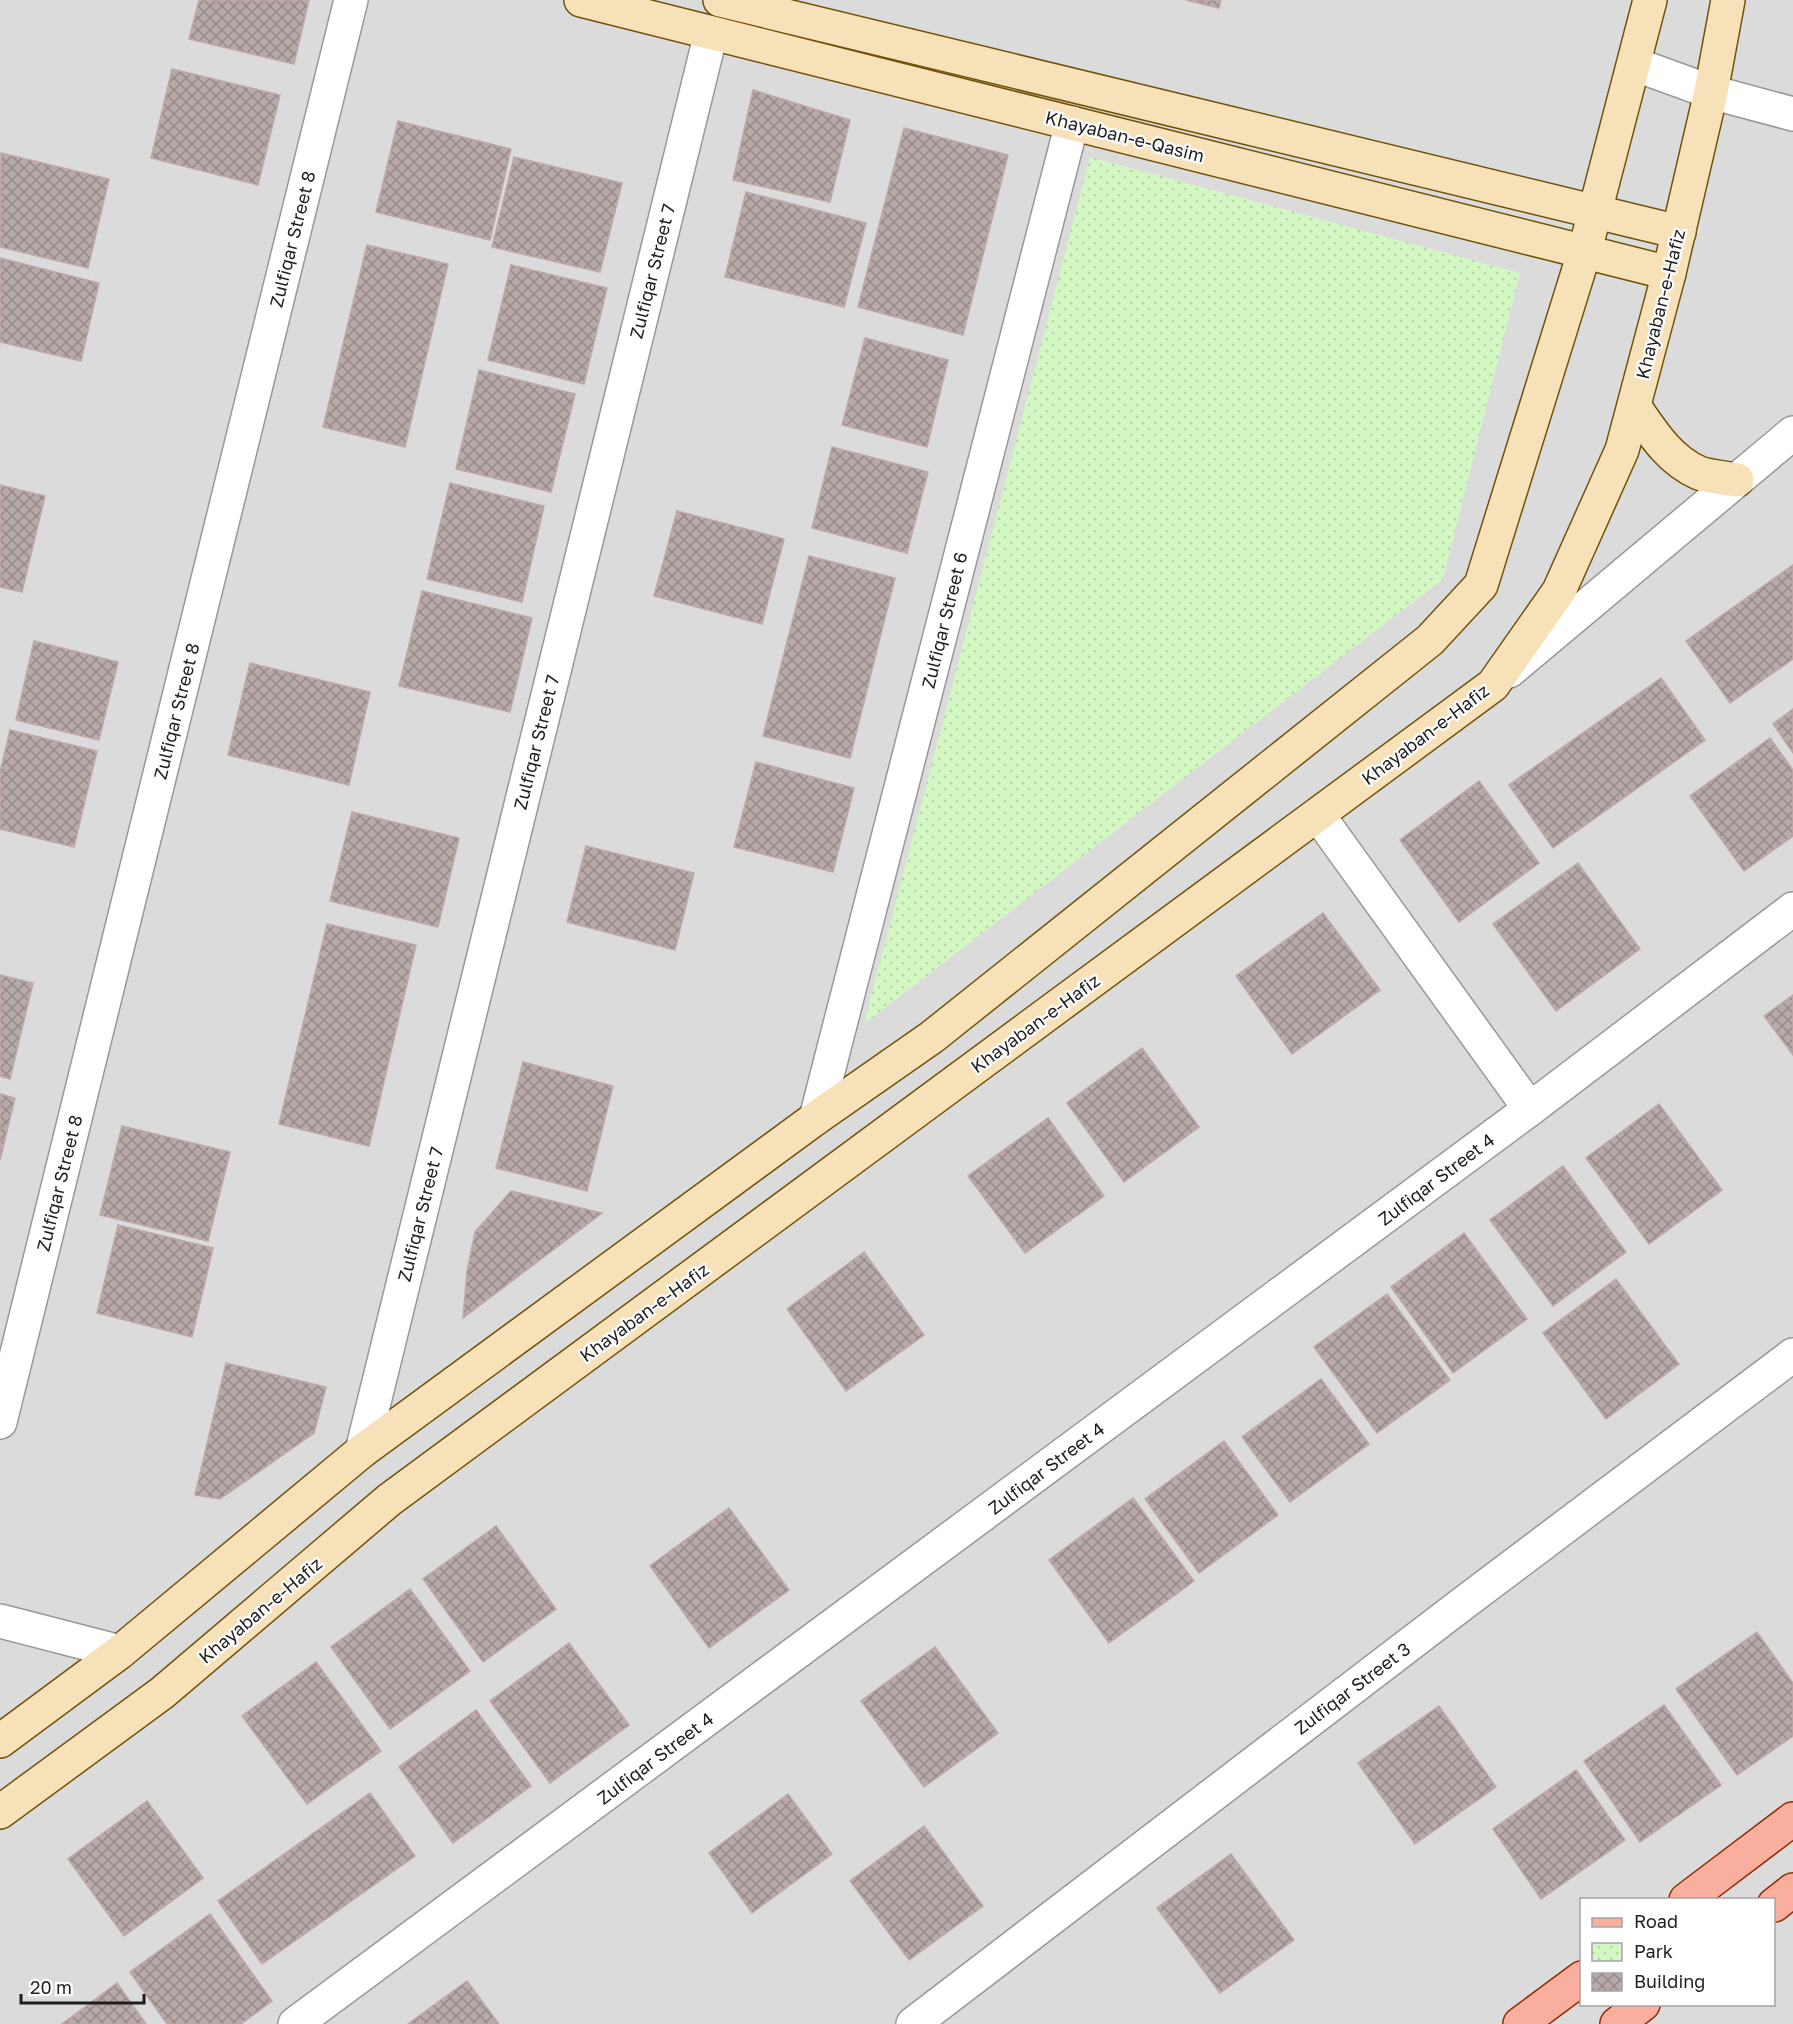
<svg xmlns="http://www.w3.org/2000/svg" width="1793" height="2024" font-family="'Golos Text',sans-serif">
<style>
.residential{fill:#dcdbdb;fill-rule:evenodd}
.park{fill:url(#park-dots)}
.building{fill:url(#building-cross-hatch);stroke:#bfa8a7;stroke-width:1.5}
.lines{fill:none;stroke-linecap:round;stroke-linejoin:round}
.street-casing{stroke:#989898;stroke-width:36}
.secondary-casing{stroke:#715208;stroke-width:36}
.primary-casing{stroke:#922b05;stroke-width:36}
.street{stroke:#fff;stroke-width:33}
.secondary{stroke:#f7e1b9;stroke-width:33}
.primary{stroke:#f9ae9e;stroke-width:33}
.labels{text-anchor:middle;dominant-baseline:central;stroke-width:4.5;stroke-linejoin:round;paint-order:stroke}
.street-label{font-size:18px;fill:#1e1e1e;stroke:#fff}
</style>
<defs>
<pattern id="park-dots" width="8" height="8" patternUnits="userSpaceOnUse" patternTransform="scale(1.5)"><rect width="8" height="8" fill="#d3f7c2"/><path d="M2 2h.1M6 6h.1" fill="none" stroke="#b5d3a6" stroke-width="1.8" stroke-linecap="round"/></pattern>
<pattern id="building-cross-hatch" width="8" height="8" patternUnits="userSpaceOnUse" patternTransform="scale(1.5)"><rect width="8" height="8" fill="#b8aaa9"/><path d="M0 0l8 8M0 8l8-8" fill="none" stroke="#958a89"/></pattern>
</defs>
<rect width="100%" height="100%" fill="#eee7e4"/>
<path class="residential" d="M0,0H1793V2024H0ZM1582,1900H1774V2004H1582Z"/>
<polygon class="park" points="1090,157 1520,273 1443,579 864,1024"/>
<g class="building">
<polygon points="199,0 309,0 294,64 189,39"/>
<polygon points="1186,0 1221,0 1219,8"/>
<polygon points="172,69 280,95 258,185 151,158"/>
<polygon points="753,90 850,120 830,202 733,180"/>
<polygon points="398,121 511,149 490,240 376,212"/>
<polygon points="904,128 1008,155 963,335 858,307"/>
<polygon points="1,153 109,179 88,268 0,247"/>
<polygon points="514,157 622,183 600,272 492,247"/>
<polygon points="746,192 866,223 844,307 725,277"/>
<polygon points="367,245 448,264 405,447 323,427"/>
<polygon points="0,258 99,283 81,361 0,342"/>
<polygon points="511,265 607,288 584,384 488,360"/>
<polygon points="865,338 948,360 927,447 842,425"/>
<polygon points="479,370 575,394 551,492 456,469"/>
<polygon points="832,447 928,472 907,553 812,528"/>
<polygon points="450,483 544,506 522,602 427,579"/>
<polygon points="0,485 45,496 22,592 0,587"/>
<polygon points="677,511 784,539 762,624 654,596"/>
<polygon points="809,556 895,578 850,758 763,736"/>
<polygon points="1793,565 1793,659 1730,703 1686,641"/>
<polygon points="422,591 532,618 510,712 399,686"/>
<polygon points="34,641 118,662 99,740 16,720"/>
<polygon points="250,663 370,692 349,785 228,755"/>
<polygon points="1661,678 1705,740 1553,848 1509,785"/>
<polygon points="1793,709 1793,753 1773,724"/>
<polygon points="10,730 97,751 74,847 0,829 0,772"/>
<polygon points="1770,738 1793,770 1793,836 1744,871 1690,796"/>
<polygon points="756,762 854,788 833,872 734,847"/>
<polygon points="1479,781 1539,863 1459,922 1400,840"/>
<polygon points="352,812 459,838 438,927 330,901"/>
<polygon points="586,846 694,873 675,950 567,922"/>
<polygon points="1578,863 1640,949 1556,1011 1493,924"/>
<polygon points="1323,913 1380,990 1292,1054 1236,976"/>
<polygon points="327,924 416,945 369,1146 279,1124"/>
<polygon points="0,975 33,983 10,1079 0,1076"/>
<polygon points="1793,995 1793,1055 1764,1016"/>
<polygon points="1142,1048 1199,1127 1124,1182 1067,1103"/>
<polygon points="523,1062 613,1086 587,1191 496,1168"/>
<polygon points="0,1094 15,1098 0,1160"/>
<polygon points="1659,1104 1722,1190 1649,1244 1586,1158"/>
<polygon points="1048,1118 1104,1196 1025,1253 968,1176"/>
<polygon points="122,1126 230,1152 208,1241 100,1215"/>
<polygon points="1563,1166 1626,1252 1553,1306 1490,1220"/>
<polygon points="511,1191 602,1213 463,1318 467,1271 475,1232"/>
<polygon points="118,1225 213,1248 192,1337 97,1313"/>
<polygon points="1464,1233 1527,1319 1453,1373 1391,1287"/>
<polygon points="864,1252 924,1335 846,1391 787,1309"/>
<polygon points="1616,1279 1679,1364 1606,1419 1543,1333"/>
<polygon points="1387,1294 1450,1380 1377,1433 1314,1347"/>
<polygon points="226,1363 326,1387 314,1433 220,1499 195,1495"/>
<polygon points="1321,1379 1369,1444 1290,1502 1242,1437"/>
<polygon points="1224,1441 1278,1515 1199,1573 1145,1499"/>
<polygon points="1133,1498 1194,1581 1109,1643 1049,1560"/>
<polygon points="729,1508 789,1590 709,1648 650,1566"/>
<polygon points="496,1526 556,1609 483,1662 423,1579"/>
<polygon points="410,1589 470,1671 390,1729 331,1647"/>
<polygon points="1757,1632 1793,1683 1793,1736 1737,1775 1676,1689"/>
<polygon points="569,1643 629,1725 550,1783 490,1701"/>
<polygon points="935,1647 998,1733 924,1787 861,1701"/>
<polygon points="316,1662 381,1751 307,1804 242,1716"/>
<polygon points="1664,1705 1721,1785 1640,1842 1584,1761"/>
<polygon points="1439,1706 1496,1787 1415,1844 1358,1763"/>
<polygon points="476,1710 531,1786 453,1843 399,1767"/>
<polygon points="1576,1770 1625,1840 1541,1899 1493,1829"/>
<polygon points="370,1793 415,1856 262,1964 218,1901"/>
<polygon points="788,1794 832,1854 752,1913 709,1853"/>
<polygon points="147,1801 203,1878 124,1936 68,1859"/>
<polygon points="924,1826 983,1906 909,1960 850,1881"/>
<polygon points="1231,1854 1294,1940 1220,1993 1157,1908"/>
<polygon points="210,1914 272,2001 241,2024 167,2024 130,1972"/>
<polygon points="467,1981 499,2024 408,2024"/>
<polygon points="117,1983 146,2024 62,2024"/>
</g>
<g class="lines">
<defs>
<g id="street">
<polyline points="1634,64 1711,92 1793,114"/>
<polyline points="1509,671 1793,433"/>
<polyline points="1318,815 1530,1109"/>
<polyline points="816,1118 1072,123"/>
<polyline points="0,1422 351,0"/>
<polyline points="362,1451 711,33"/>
<polyline points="0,1621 120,1652"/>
<polyline points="295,2024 1530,1109 1793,909"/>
<polyline points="913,2024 1461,1605 1793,1355"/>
</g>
<g id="secondary">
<polyline points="581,0 1669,273"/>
<polyline points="720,0 1679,232"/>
<path d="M1634,406C1652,432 1669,460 1699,473C1711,477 1725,478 1737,480"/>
<polyline points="0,1741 120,1652 362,1451 816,1118 932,1037 1430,640 1481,585 1585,250 1650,0"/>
<polyline points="0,1812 162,1693 389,1500 1493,685 1559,591 1622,450 1669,273 1711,92 1728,0"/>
</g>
<g id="primary">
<polyline points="1686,1900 1793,1819"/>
<polyline points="1774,1905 1793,1890"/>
<polyline points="1520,2024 1582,1978"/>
<polyline points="1617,2024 1643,2004"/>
</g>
</defs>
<use href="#street" class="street-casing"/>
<use href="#secondary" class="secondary-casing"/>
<use href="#primary" class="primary-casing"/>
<use href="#street" class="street"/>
<use href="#secondary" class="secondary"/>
<use href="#primary" class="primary"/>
</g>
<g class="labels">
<g class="street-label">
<text transform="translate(1125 136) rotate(14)">Khayaban-e-Qasim</text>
<text transform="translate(292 239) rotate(-76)">Zulfiqar Street 8</text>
<text transform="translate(652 271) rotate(-76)">Zulfiqar Street 7</text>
<text transform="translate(1660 304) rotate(-76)">Khayaban-e-Hafiz</text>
<text transform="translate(944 620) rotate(-76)">Zulfiqar Street 6</text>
<text transform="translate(176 711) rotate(-76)">Zulfiqar Street 8</text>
<text transform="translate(1425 734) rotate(-37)">Khayaban-e-Hafiz</text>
<text transform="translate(536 742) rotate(-76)">Zulfiqar Street 7</text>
<text transform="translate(1035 1023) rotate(-36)">Khayaban-e-Hafiz</text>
<text transform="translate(1436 1179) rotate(-37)">Zulfiqar Street 4</text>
<text transform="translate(59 1183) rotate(-76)">Zulfiqar Street 8</text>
<text transform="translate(420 1214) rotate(-76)">Zulfiqar Street 7</text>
<text transform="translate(644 1312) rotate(-36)">Khayaban-e-Hafiz</text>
<text transform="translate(1046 1468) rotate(-37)">Zulfiqar Street 4</text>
<text transform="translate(260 1610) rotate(-40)">Khayaban-e-Hafiz</text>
<text transform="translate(1352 1688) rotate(-37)">Zulfiqar Street 3</text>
<text transform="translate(655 1758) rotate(-37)">Zulfiqar Street 4</text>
</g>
</g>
<rect x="1580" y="1898" width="195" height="108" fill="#ffffff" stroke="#a5a5a5" stroke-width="1.5"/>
<rect x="1592" y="1918" width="30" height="9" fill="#f9ae9e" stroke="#a5a5a5" stroke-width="1.5"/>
<text x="1634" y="1928" font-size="18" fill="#1e1e1e">Road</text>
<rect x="1592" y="1943" width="30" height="18" fill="url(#park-dots)" stroke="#a5a5a5" stroke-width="1.5"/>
<text x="1634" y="1958" font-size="18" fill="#1e1e1e">Park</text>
<rect x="1592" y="1973" width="30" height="18" fill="url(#building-cross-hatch)" stroke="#a5a5a5" stroke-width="1.5"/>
<text x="1634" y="1988" font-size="18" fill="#1e1e1e">Building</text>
<path d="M21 1994v9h123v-9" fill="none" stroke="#1e1e1e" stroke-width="3"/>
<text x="30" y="1994" font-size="18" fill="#1e1e1e" stroke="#ffffff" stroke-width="4.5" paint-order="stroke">20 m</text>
</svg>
